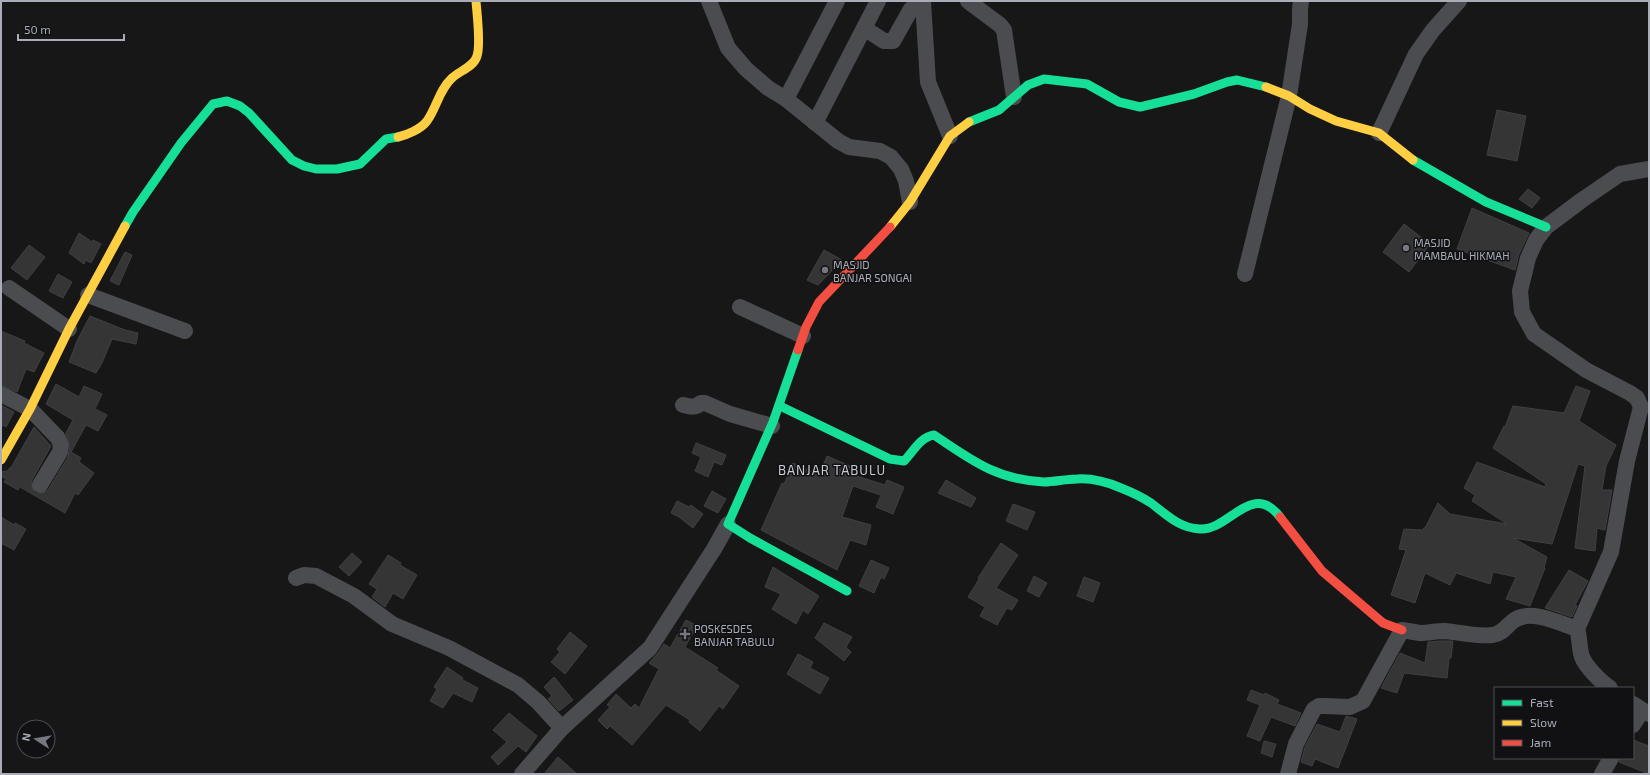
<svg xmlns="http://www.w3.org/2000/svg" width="1650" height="775" font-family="'Exo 2',sans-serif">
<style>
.building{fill:#353536;stroke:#3f4043}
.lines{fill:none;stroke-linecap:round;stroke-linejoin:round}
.street{stroke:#4b4c50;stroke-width:16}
.fast{stroke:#16e098;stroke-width:9}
.slow{stroke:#ffcf43;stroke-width:9}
.jam{stroke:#f24e42;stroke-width:9}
.poi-dot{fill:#757880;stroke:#111113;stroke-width:1.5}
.labels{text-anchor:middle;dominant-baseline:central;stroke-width:3;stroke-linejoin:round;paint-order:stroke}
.poi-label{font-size:11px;fill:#a8adb8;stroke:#111113;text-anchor:start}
.quarter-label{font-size:13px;letter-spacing:1px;fill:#c9ccd4;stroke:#111113}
</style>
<rect width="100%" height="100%" fill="#171717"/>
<g class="building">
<polygon points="1497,110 1526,116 1517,161 1487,155"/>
<polygon points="1528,189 1540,198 1532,208 1519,199"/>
<polygon points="1472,208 1529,233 1519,254 1515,270 1457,249"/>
<polygon points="1404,224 1430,244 1409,272 1383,252"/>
<polygon points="79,233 92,242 93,240 101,244 91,263 86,260 84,264 69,253"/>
<polygon points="29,245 45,257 27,280 11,268"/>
<polygon points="824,250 842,260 818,285 807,280"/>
<polygon points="125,252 132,255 119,285 110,281"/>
<polygon points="58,274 72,282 63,298 49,291"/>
<polygon points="90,316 125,330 138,333 136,344 112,339 102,363 96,373 69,362 77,341"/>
<polygon points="1,331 25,341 24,343 44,353 34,372 26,369 17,392 1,385"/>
<polygon points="56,384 79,397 84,386 102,394 95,409 107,415 98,431 86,425 71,452 81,458 79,462 94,473 78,495 75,493 65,513 20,487 18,490 4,482 6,479 1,476 1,472 7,471 12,466 34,427 51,446 32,480 31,485 35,493 40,494 48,490 68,457 70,446 66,433 73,420 46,404"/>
<polygon points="1576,386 1590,391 1579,421 1616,445 1606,466 1602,490 1612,490 1605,530 1597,528 1595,551 1575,548 1585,466 1578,464 1552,544 1513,538 1547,557 1544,567 1545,568 1530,606 1506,599 1516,577 1493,572 1490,584 1456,573 1450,585 1425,573 1415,603 1391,595 1406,550 1399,549 1404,529 1423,530 1424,528 1425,528 1438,503 1450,514 1507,524 1472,501 1475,495 1464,488 1477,462 1545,487 1546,484 1493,448 1504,426 1505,427 1513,406 1564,413"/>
<polygon points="1,405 14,412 6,427 3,425 1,429"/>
<polygon points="696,443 726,455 722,465 714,462 708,477 695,471 701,457 692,453"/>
<polygon points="827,456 850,466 847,473 885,485 887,480 904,487 893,514 876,507 881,495 853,486 842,517 871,525 866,545 850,540 837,570 761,530 782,483 784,484 793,463 819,475"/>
<polygon points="946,480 976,498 971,507 938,493"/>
<polygon points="712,491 726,499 718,513 704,506"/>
<polygon points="677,501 689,507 691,505 703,514 693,528 679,517 671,513"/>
<polygon points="1013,504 1035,512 1027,530 1006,521"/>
<polygon points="1,517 14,525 15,523 26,529 14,550 1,543"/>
<polygon points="1001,543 1018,555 996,588 1018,600 1012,610 1007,608 997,625 980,616 985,607 968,597 979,579 978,578"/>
<polygon points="352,553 362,562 349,576 339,567"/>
<polygon points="388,555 401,563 400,565 417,575 403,599 393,593 385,607 372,597 377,589 369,584"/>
<polygon points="871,560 889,568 884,579 881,577 874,593 859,586"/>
<polygon points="773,567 819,596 808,614 803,610 796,624 772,609 781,594 765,587"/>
<polygon points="1569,570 1588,581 1575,605 1577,606 1572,617 1545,608"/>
<polygon points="1034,576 1047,583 1039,597 1027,591"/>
<polygon points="1084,577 1100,583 1093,602 1077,596"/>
<polygon points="686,620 697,626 685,647 718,668 716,670 739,686 723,709 719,706 700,731 689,722 690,720 666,705 632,745 610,726 607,729 598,720 610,707 607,705 616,694 631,708 635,704 639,708 659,669 649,663 658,653 664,644 670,648"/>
<polygon points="824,623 852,637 846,647 851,652 844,661 815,638"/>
<polygon points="570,632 587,646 565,674 551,662 560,652 557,649"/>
<polygon points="1441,641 1453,641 1451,658 1449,658 1447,678 1404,673 1397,693 1381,688 1400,653 1425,663 1428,642"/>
<polygon points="798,654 813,662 810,668 829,678 820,694 787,674"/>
<polygon points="447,667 463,678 461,679 478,688 472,702 453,693 443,708 430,701 437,689 434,687"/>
<polygon points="554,677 573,700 559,711 548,699 552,696 544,687"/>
<polygon points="1251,690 1264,695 1265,693 1279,700 1277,704 1301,713 1295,726 1271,717 1260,741 1247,736 1260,705 1247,700"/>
<polygon points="509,713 537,736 526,752 518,746 498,765 491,757 507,742 493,730"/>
<polygon points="1346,716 1357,719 1338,768 1315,759 1312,766 1301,762 1305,747 1317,724 1340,732"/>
<polygon points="1633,740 1649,746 1649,774 1619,762 1620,758 1633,758"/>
<polygon points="1264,741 1276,744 1272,757 1261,753"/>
<polygon points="558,757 577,774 544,774"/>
</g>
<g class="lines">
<g class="street">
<polyline points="709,1 728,48 746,69 768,88 786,99 838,141 849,147 880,151 891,157 901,169 906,181 910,202"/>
<polyline points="968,1 1000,25 1004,30 1014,97"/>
<polyline points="864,28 884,41 893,41 911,9 919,2 923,2 928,82 950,136"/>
<polyline points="786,99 837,1"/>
<polyline points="815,123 878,1"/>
<polyline points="1379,133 1416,54 1433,30 1459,1"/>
<polyline points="1245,274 1289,96 1300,24 1300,9 1301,1"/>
<polyline points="9,288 69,329"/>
<polyline points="88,295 185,331"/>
<polyline points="740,307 803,336"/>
<polyline points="1,394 30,409 58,438 61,445 60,452 40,485"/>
<path d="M683,405C691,407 695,408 701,403H705L730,414L772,426"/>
<polyline points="296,578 304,575 316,576 354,596 392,624 449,648 518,685 538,702 562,728 522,774"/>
<polyline points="1577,629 1611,552 1627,461 1641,407 1637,398 1630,393 1586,370 1534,334 1522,312 1520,291 1528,258 1536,240 1546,227 1582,200 1620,174 1649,169"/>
<polyline points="1633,704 1649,714"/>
<polyline points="1633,725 1642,711"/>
<polyline points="562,728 650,648 714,549 728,524"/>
<path d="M1288,774L1296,744L1314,709L1319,706H1324L1350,707L1363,701L1402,630C1408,631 1414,632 1420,633C1428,633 1436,631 1444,631C1460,632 1477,637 1493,635C1503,633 1506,627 1513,621C1530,608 1559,623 1577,629C1580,638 1579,648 1582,657C1586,667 1601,682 1610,688"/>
<polyline points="1602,774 1611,758"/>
</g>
<g class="fast">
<polyline points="969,122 999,110 1028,85 1044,79 1087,84 1119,102 1140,107 1194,94 1227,82 1237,80 1266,87"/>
<polyline points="1413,160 1486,202 1546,227"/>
<polyline points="125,226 133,212 181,143 213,104 227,101 240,106 249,113 292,160 304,166 316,169 337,169 360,164 386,139 398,137"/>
<polyline points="798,350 773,422 728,524 750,538 847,591"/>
<path d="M780,406L890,459L904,461C913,452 920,437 934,435C971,460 997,480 1044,482C1055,482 1065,479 1077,479C1092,478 1107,482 1121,488C1131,492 1142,497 1151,503C1167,515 1179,528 1200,529C1229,531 1252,480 1280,517"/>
</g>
<g class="slow">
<polyline points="1266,87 1289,96 1310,109 1336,121 1379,133 1413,160"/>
<path d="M398,137C407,135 421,129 427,121C437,107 439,90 452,78C459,71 474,67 477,56C481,44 477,15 476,1"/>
<polyline points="890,227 910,202 950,136 969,122"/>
<polyline points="1,460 30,409 69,329 125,226"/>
</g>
<g class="jam">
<polyline points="798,350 806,327 819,302 890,227"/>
<polyline points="1280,517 1322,571 1383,623 1402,630"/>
</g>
</g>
<g class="poi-dot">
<circle cx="1406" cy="248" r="4"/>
<circle cx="825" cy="270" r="4"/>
<path d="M683 628h4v4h4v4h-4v4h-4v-4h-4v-4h4z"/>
</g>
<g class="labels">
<g class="poi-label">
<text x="1414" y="242">MASJID<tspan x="1414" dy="13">MAMBAUL HIKMAH</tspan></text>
<text x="833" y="264">MASJID<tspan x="833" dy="13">BANJAR SONGAI</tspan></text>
<text x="694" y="628">POSKESDES<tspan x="694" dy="13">BANJAR TABULU</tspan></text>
</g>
<g class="quarter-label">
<text x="832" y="470">BANJAR TABULU</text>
</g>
</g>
<rect width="1650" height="775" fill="none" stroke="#a8adb8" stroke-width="4"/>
<rect x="1494" y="687" width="140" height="72" fill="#111113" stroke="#4d4f55"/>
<rect x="1502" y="700" width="20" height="6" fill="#16e098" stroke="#4d4f55"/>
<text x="1530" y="707" font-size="12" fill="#a8adb8">Fast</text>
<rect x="1502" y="720" width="20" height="6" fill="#ffcf43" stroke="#4d4f55"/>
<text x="1530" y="727" font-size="12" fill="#a8adb8">Slow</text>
<rect x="1502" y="740" width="20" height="6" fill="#f24e42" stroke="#4d4f55"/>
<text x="1530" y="747" font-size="12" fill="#a8adb8">Jam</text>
<g transform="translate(36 739) rotate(282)"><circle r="19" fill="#111113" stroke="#4d4f55"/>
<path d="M0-3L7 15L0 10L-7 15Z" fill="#757880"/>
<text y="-6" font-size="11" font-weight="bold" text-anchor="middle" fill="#a8adb8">N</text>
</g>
<path d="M18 34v6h106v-6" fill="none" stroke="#a8adb8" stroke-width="2"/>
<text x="24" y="34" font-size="12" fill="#a8adb8" stroke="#111113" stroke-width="3" paint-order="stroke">50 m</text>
</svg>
